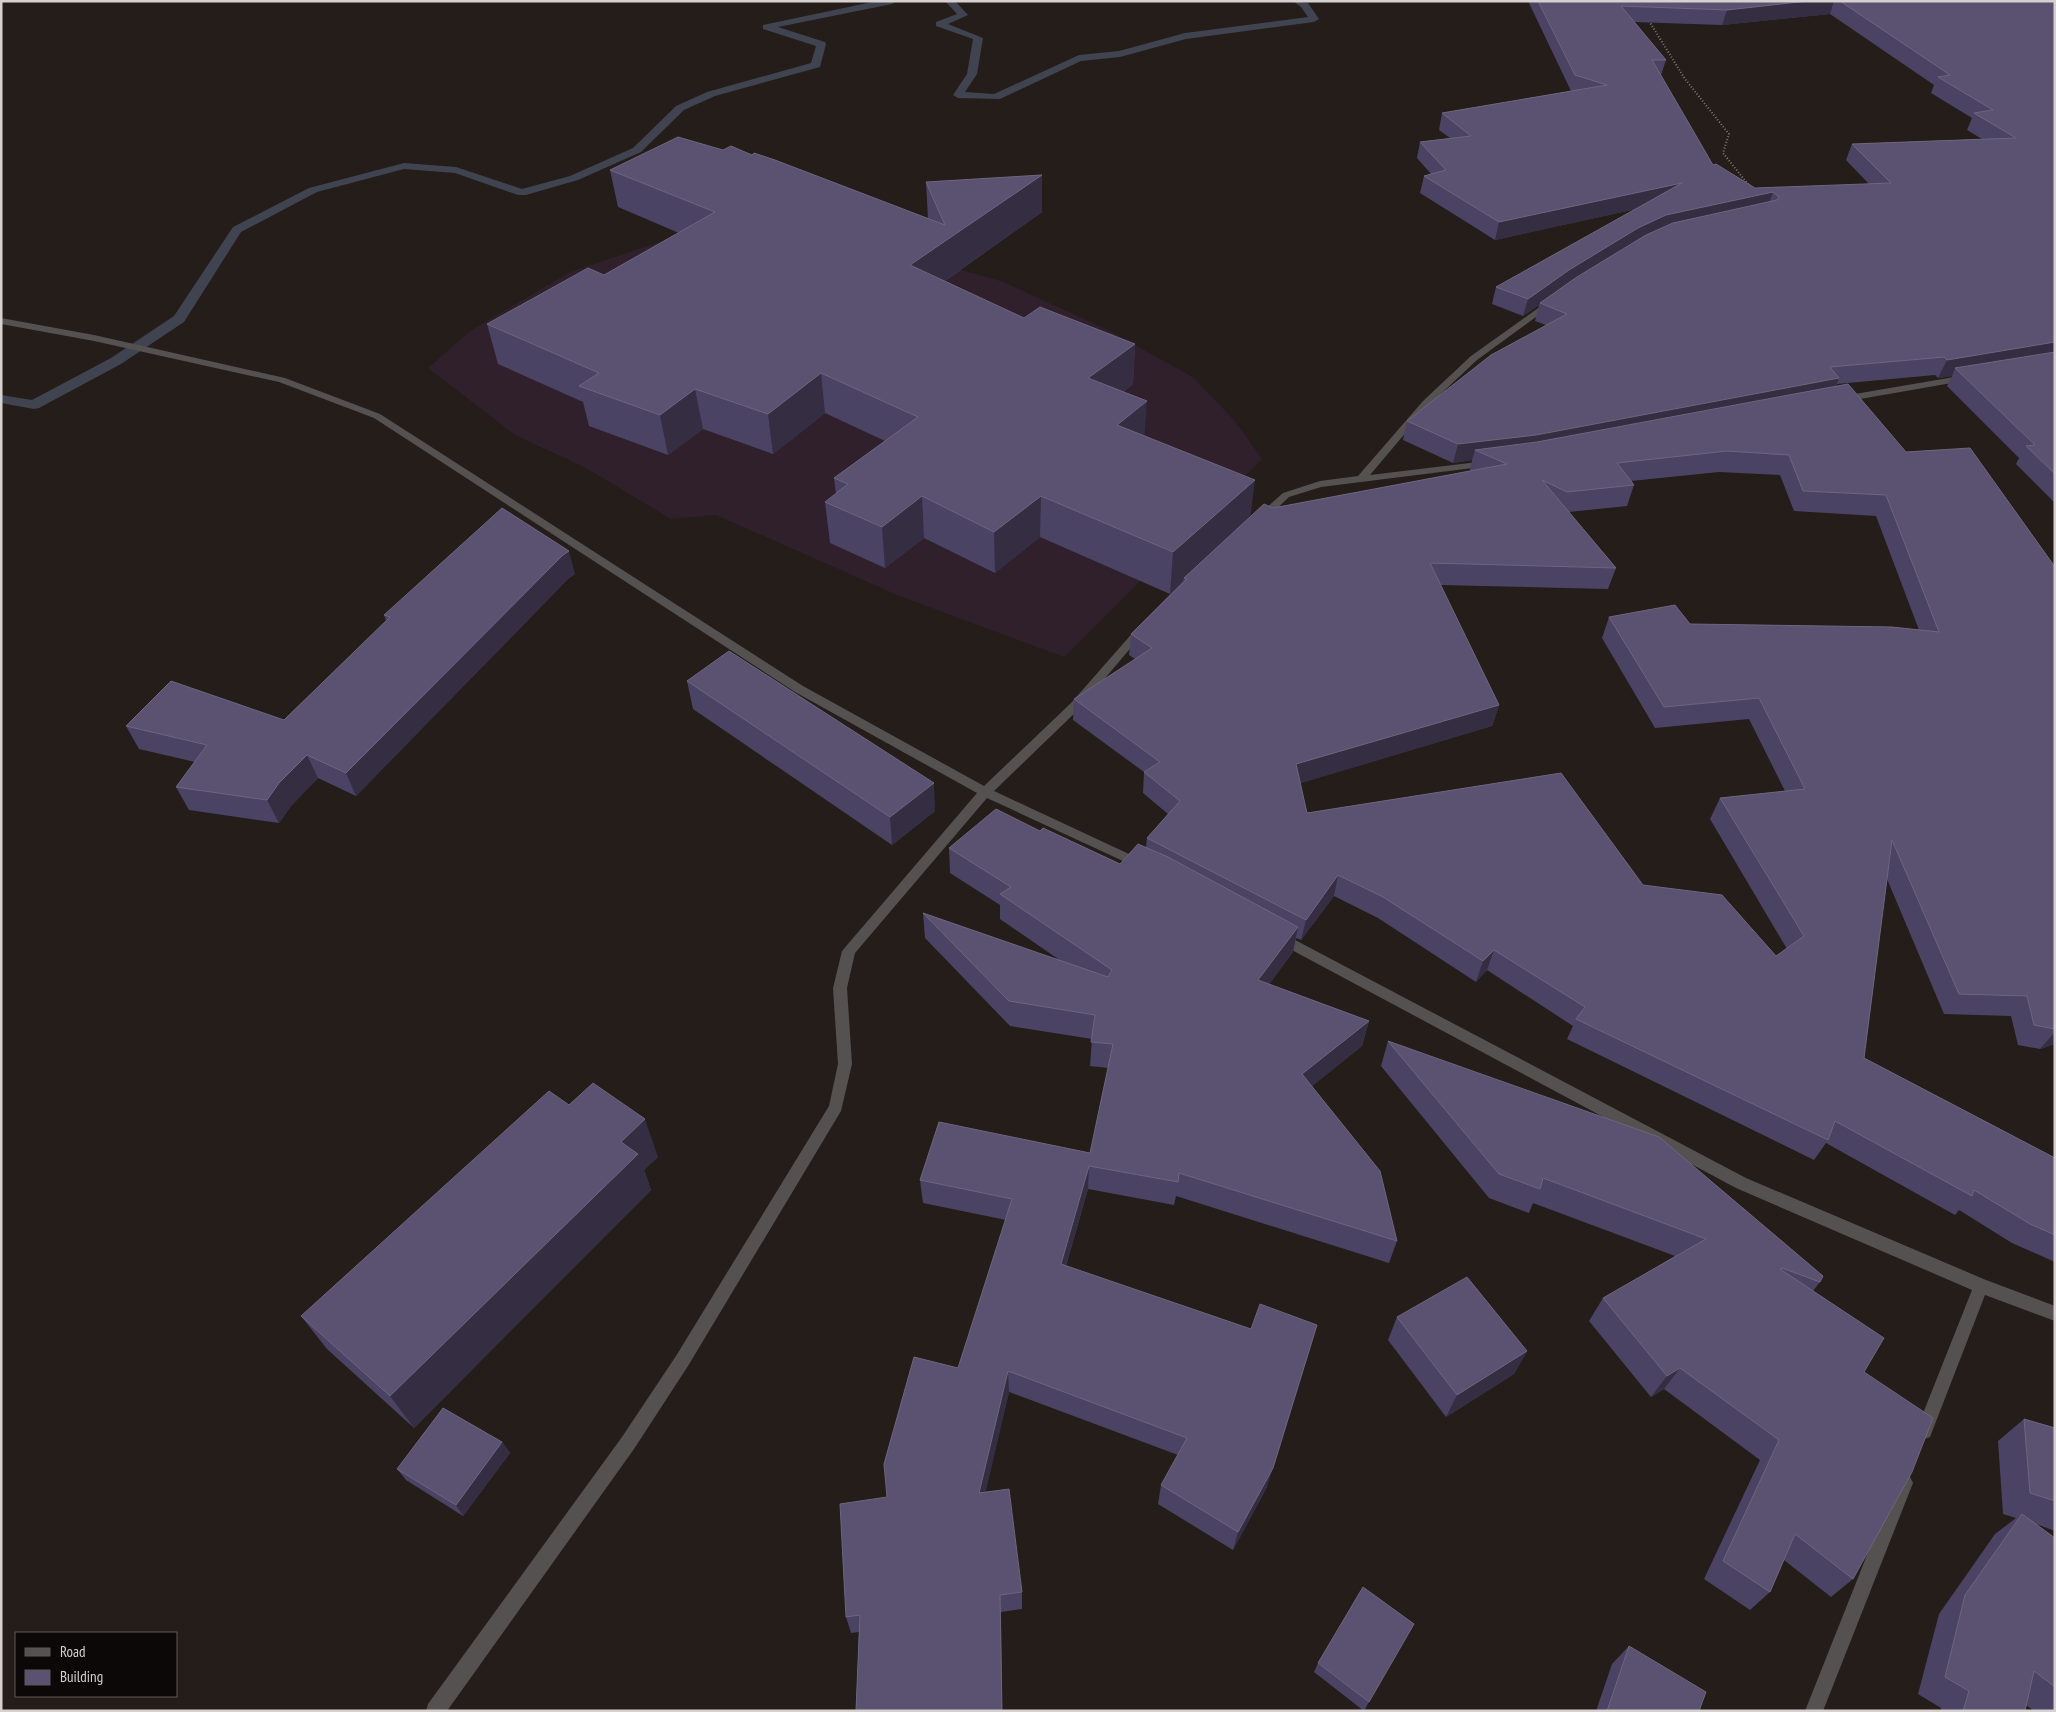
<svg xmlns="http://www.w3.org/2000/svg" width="2056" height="1712" font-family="'PT Sans Narrow',sans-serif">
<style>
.medical{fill:#2f202c}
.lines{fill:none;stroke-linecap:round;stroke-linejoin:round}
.stream{fill:#404450;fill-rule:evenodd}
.path{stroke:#7e7875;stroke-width:2;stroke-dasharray:1 2;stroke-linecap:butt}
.minor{fill:#555151;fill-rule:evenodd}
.wall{fill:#4a4364;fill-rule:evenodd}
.shaded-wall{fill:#352d42}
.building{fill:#5a5270;stroke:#6d667e;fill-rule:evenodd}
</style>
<rect width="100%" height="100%" fill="#241d1a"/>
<polygon class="medical" points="669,239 886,249 1001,281 1106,329 1193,377 1235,421 1262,459 1064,657 897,595 716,515 671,519 586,468 515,435 428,368 470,331 570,272"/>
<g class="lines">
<g class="stream">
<polygon points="877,1 897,1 892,4 778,27 825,42 826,44 820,67 715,96 684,110 641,152 578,180 526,195 518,195 455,173 404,169 317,192 241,232 184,322 121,364 39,408 34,409 1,403 1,395 32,400 111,358 174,316 233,227 309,188 404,163 456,167 522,189 570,176 633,148 676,106 707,92 811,63 816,46 763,29 763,25"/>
<polygon points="945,1 955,1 968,15 948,24 983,38 977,74 965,92 994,94 1079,55 1119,51 1185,33 1308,17 1301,7 1293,1 1308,3 1319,19 1314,22 1186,39 1120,57 1081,61 1000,99 958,98 953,95 967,74 973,39 936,26 936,22 957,14"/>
</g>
<polyline class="path" points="1649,21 1685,79 1729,134 1723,153 1751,188"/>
<g class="minor">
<polygon points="1548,301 1555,303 1477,360 1429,405 1370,475 1486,461 1491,464 1489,466 1321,487 1289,497 1265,520 1257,520 1257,516 1283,493 1320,481 1358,476 1423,401 1471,356"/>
<polygon points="1,318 94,335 285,378 380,414 803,686 984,786 1071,703 1136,629 1144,629 1145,631 1079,709 994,791 1144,861 1146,864 1144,867 1136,867 987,798 855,953 847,988 852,1064 841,1111 688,1366 634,1449 447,1711 426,1711 428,1704 622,1437 676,1356 829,1106 838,1064 833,988 842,951 977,793 795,692 374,418 279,382 94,341 1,324"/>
<polygon points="1966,375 1969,376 1969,380 1843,402 1838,399 1843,396"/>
<polygon points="1280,932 1746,1178 1986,1280 2055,1306 2055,1321 1985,1295 1930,1437 1924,1439 1918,1437 1916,1431 1972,1290 1736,1188 1275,941 1273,937 1275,933"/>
<polygon points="1904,1474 1910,1477 1913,1483 1823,1711 1805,1711 1898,1477"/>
</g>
</g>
<g class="wall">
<path d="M1528,1H2055V503L2016,464L2019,458L1947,386L1952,376L1938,378L1935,375L1837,384L1836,387L1906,452L2055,567V1044L2040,1049L2018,1045L2011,1016L1944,1014L1887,879L1864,1058L2055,1158V1262L2012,1243L1959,1210L1955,1215L1826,1143L1814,1160L1567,1039L1573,1026L1487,970L1476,982L1378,918L1334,896L1301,940L1296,938L1293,952L1269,984L1369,1021L1362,1046L1312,1086L1397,1241L1389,1263L1176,1196L1174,1205L1088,1189L1066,1266L1267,1487L1233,1550L1158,1504L1161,1485L1178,1455L1009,1392L985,1493L1022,1592V1609L1001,1612L1002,1711H856L859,1632L851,1633L846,1617L887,1497L958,1368L1006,1220L923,1203L920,1180L1090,1153L1108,1068L1090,1066L1092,1039L1010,1026L925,938L923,913L1061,961L1000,919V905L950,873L949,848L1040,831L1120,864L1146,847L1147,838L1168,814L1143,793L1144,772L1073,720L1074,699L1135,659L1129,655L1131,634L1183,581L1170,594L1040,537L995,573L924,538L885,568L830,543L825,502L836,494L834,478L885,441L825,413L773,454L703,429L668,455L589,426L583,402L498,364L487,324L604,275L679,233L618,207L610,170L928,219L926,182L1042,175V212L945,281L1024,318L1135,344L1133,384L1123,392L1145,436L1251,517L1273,508L1471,471L1470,470L1472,460L1453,463L1403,440L1407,421L1546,325L1535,321L1539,305L1523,316L1492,304L1496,287L1636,209L1495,240L1420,193L1424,176L1431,174L1417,158L1420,142L1450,138L1439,130L1442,113L1572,91H1571ZM1830,14L1934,85L1931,93L1972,118L1967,130L1982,139L1852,144L1846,160L1869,184L1755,188L1713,165L1661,75L1666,60L1634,22L1722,25ZM1719,472L1780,475L1794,511L1876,516L1919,630L1690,624L1609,617L1602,638L1655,728L1749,719L1785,791L1720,798L1710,819L1787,949L1776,956L1643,885L1307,813L1300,783L1492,726L1499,705L1440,585L1608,589L1616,568L1569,512L1627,506L1634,485L1631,481Z"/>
<polygon points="575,574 569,578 356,796 318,778 291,806 279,823 189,810 176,787 195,762 139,749 126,726 284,720 386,621 384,615"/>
<polygon points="687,681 935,811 892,845 693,709"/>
<polygon points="1388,1041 1820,1282 1813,1291 1864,1372 1853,1579 1831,1597 1784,1560 1770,1592 1750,1610 1704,1579 1760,1460 1664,1389 1651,1397 1589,1321 1603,1298 1675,1256 1533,1203 1529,1213 1489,1198 1381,1066"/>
<polygon points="569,1105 658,1157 644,1170 651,1190 414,1428 327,1349 301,1316"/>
<polygon points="1397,1317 1527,1351 1514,1374 1446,1417 1388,1340"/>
<polygon points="2024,1419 2055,1428 2055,1531 2036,1524 2055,1538 2055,1711 2034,1711 2026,1705 2025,1711 1941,1711 1941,1708 1918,1694 1939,1614 1995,1534 2016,1518 2003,1514 1998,1441"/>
<polygon points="502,1442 510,1453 463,1516 406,1480 397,1469"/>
<polygon points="1629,1646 1699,1711 1596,1711 1612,1664"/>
<polygon points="1318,1663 1369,1702 1364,1711 1314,1672"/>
</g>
<g class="shaded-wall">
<polygon points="1808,1 1834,1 1830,14 1722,25 1727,10"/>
<polygon points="1042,175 1042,212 912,304 910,265"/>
<polygon points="1682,183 1677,200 1495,240 1499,222"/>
<polygon points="1773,192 1767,209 1540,303 1539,305 1523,316 1528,299 1569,270 1638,228 1666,215"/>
<polygon points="2055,342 2055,359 1955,368 1952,376 1938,378 1947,360"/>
<polygon points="1135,344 1133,384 1087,418 1088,378"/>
<polygon points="821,373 825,413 773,454 768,414"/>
<polygon points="1839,378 1832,396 1531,453 1475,450 1472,460 1453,463 1458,444"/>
<polygon points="695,389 703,429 668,455 660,415"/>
<polygon points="1147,401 1144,441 1117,425"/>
<polygon points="1255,480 1250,520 1184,578 1183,581 1170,594 1173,552"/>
<polygon points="922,496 924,538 885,568 882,527"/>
<polygon points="1041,496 1040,537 995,573 994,532"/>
<polygon points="569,551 575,574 569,578 356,796 346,773 563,555"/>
<polygon points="1499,705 1492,726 1292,786 1296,764"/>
<polygon points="307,755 318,778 291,806 279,823 267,800 279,783"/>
<polygon points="934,783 935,811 892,845 890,817"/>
<polygon points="1338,875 1334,896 1301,940 1306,920"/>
<polygon points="1298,927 1293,952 1254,1005 1258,980"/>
<polygon points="1494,950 1487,970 1476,982 1483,961"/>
<polygon points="1369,1021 1362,1046 1297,1098 1302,1074"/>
<polygon points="2055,1032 2055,1044 2040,1049"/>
<polygon points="645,1119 658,1157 644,1170 651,1190 414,1428 390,1396 621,1142"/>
<polygon points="1089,1166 1088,1189 1060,1286 1061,1264"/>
<polygon points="1317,1325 1267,1487 1233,1550 1238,1532"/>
<polygon points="1527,1351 1514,1374 1446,1417 1457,1395"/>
<polygon points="1680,1368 1664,1389 1651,1397 1667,1376"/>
<polygon points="1008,1371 1009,1392 981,1512 979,1493"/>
<polygon points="502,1442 510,1453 463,1516 456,1505"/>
</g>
<g class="building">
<polygon points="1538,1 1808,1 1727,10 1621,6 1666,60 1652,60 1713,165 1716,164 1755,188 1891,183 1852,144 2016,138 1974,113 1993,110 1938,77 1950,75 1840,1 2055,1 2055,342 1947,360 1944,357 1830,367 1839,378 1536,435 1458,444 1407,421 1491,355 1567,314 1540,303 1577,277 1646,235 1673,223 1777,200 1779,197 1773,192 1666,215 1638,228 1569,270 1528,299 1496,287 1682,183 1499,222 1424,176 1446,170 1420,142 1471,136 1442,113 1607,85 1575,75"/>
<polygon points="678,137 723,150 731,146 752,155 754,153 775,160 945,225 926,182 1042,175 910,265 1024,318 1040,307 1135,344 1088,378 1147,401 1117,425 1255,480 1173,552 1041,496 994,532 922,496 882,527 825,502 848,484 834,478 918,417 821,373 768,414 695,389 660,415 579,386 599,373 487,324 588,268 604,275 715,212 610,170"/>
<polygon points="2055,352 2055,474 2026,446 2035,445 1955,368"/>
<path d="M1848,384L1906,452L1970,448L2055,567V1029L2034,1025L2027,996L1959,994L1892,840L1864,1058L2055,1158V1235L2030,1224L1974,1190L1972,1196L1835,1121L1828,1140L1576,1019L1585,1007L1494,950L1483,961L1383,897L1338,875L1306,920L1147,838L1180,801L1144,772L1160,762L1074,699L1152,648L1131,634L1187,579L1184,578L1264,504L1273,508L1507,464L1475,450L1537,442ZM1727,451L1789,455L1803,491L1886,495L1939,632L1892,627L1690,624L1675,605L1609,617L1664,707L1759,698L1805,789L1720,798L1804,936L1776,956L1722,895L1643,885L1561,773L1307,813L1296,764L1499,705L1430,563L1616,568L1542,480L1567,492L1634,485L1617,463Z"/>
<polygon points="502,508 569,551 563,555 346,773 307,755 279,783 267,800 176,787 207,745 126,726 171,681 284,720 390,617 384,615"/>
<polygon points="729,651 934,783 890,817 687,681"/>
<polygon points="996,809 1040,831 1043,828 1120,864 1138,844 1168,857 1298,927 1258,980 1369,1021 1302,1074 1380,1171 1397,1241 1179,1173 1178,1182 1089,1166 1061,1264 1251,1329 1260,1304 1317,1325 1273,1468 1238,1532 1161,1485 1187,1438 1008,1371 979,1493 1009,1489 1022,1592 1000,1595 1002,1711 856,1711 860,1615 846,1617 840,1504 887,1497 884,1464 914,1357 958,1368 1012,1199 920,1180 939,1122 1090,1153 1113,1044 1091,1042 1095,1015 1009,1001 923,913 1108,977 1112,970 1000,894 1011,887 949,848"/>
<polygon points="1388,1041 1659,1137 1823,1276 1820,1282 1782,1268 1780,1269 1884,1338 1864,1372 1933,1418 1912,1472 1853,1579 1795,1534 1770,1592 1723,1561 1779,1440 1680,1368 1667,1376 1603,1298 1706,1239 1543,1178 1540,1189 1499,1174"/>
<polygon points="593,1083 645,1119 621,1142 638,1154 390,1396 301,1316 549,1091 569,1105"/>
<polygon points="1467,1277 1527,1351 1457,1395 1397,1317"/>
<polygon points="443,1408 502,1442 456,1505 397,1469"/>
<polygon points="2024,1419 2055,1428 2055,1501 2030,1493"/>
<polygon points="2022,1514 2055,1538 2055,1687 2034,1671 2025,1711 1963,1711 1969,1691 1945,1677 1965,1595"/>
<polygon points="1363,1587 1414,1624 1369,1702 1318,1663"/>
<polygon points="1629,1646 1706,1692 1699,1711 1607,1711"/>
</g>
<rect width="2056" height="1712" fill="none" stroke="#d6d1cf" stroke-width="5"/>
<rect x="15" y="1632" width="162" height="65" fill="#0b0807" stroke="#5c5857"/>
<rect x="25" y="1648" width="25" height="8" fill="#555151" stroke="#5c5857"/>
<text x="60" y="1657" font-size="15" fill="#d6d1cf">Road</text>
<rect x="25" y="1670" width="25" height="15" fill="#5a5270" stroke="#5c5857"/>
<text x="60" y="1682" font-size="15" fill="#d6d1cf">Building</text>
</svg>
